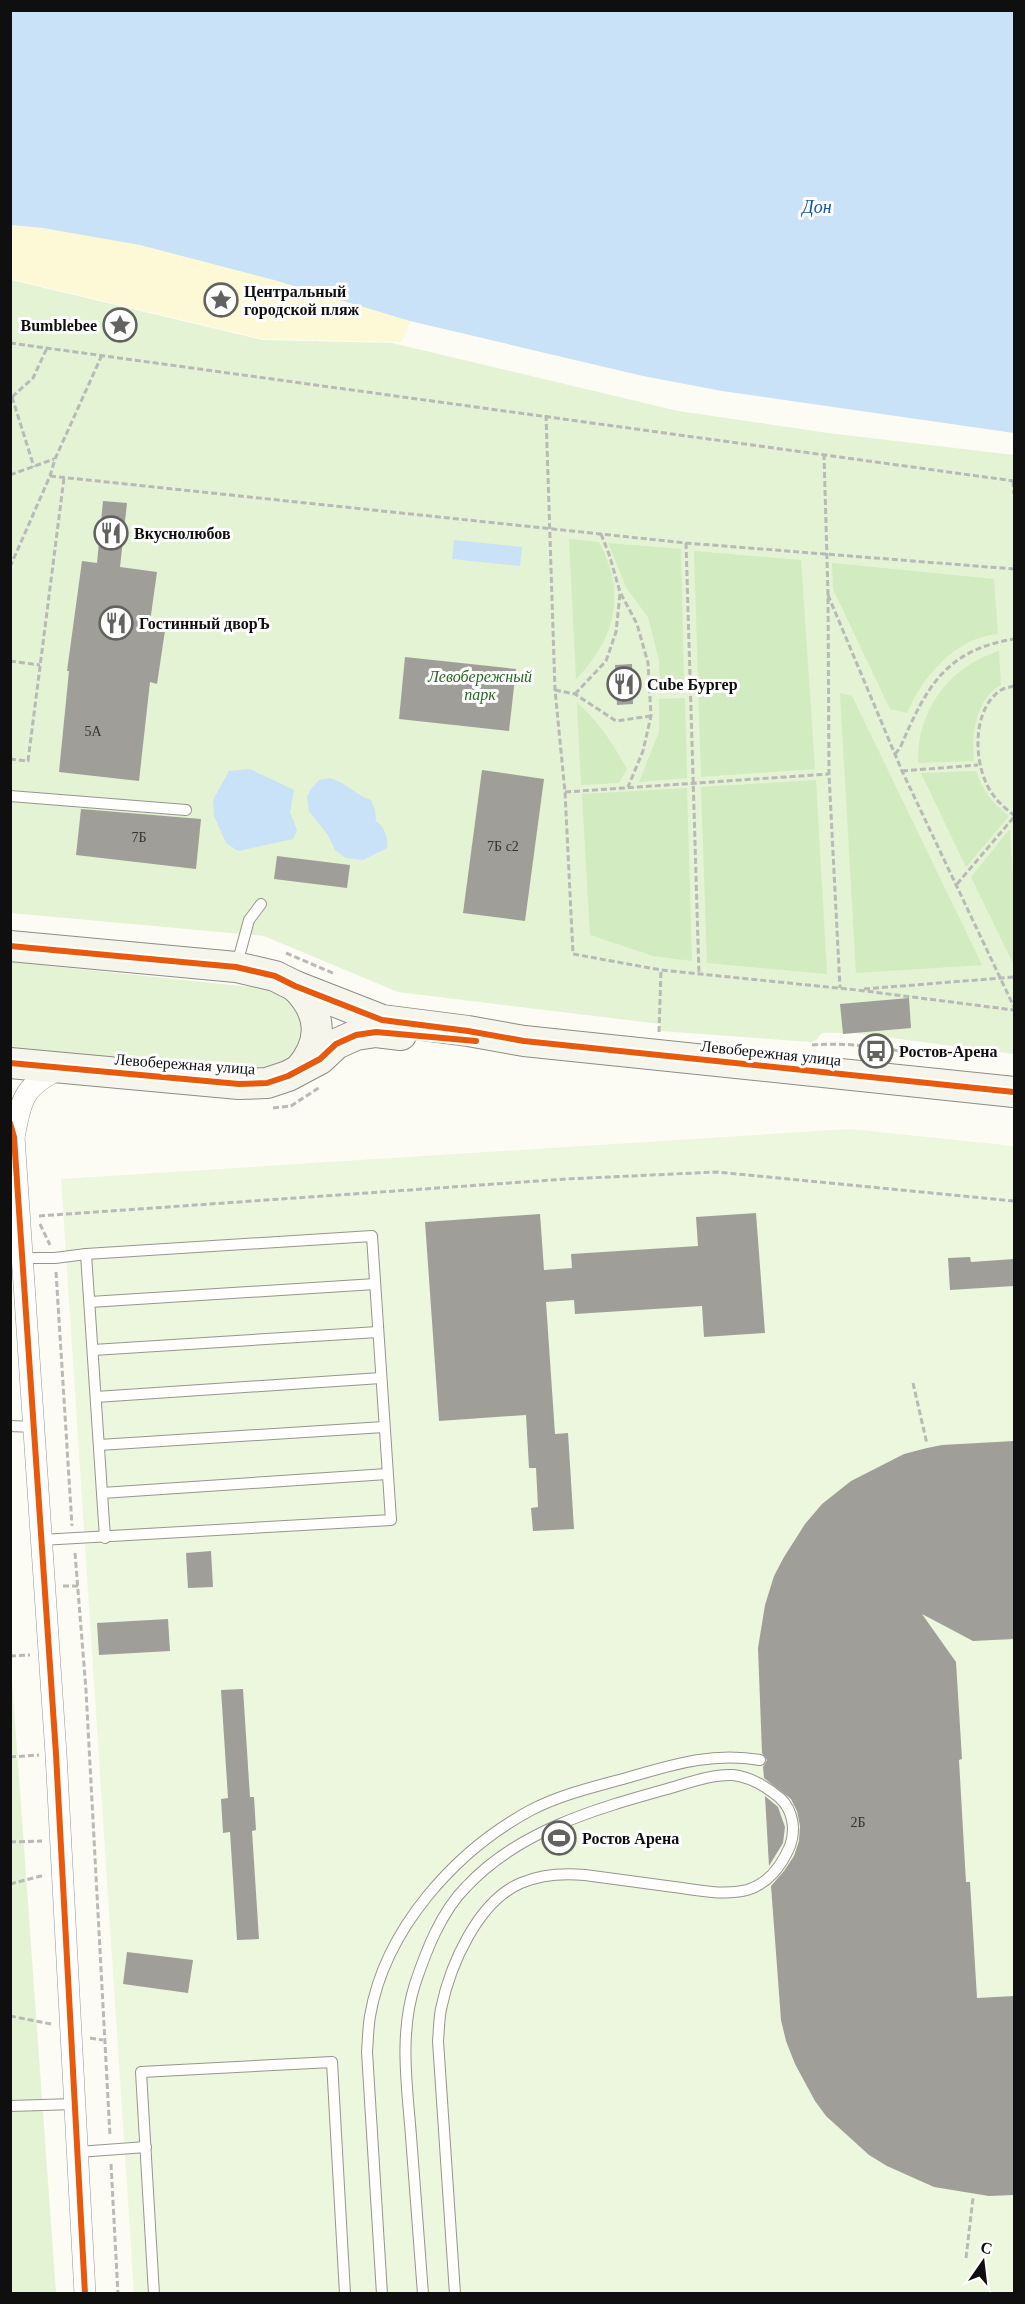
<svg xmlns="http://www.w3.org/2000/svg" width="1025" height="2304" font-family="'Times New Roman',serif">
<style>
.green{fill:#e3f3d3}
.forest{fill:#d2ebc0}
.sand{fill:#fdf8d5}
.pitch{fill:#edf7dd}
.water{fill:#c9e2f8}
.building{fill:#a09e99}
.lines{fill:none;stroke-linecap:round;stroke-linejoin:round}
.service-casing{stroke:#969592;stroke-width:12}
.minor-casing{stroke:#969592;stroke-width:22}
.secondary-casing{stroke:#8c8c89;stroke-width:32}
.path{stroke:#b9b9b8;stroke-width:3;stroke-dasharray:6 3;stroke-linecap:butt}
.service{stroke:#fffefd;stroke-width:10}
.minor{stroke:#fffefd;stroke-width:21}
.secondary{stroke:#f5f5eb;stroke-width:30}
.cycleway-casing{stroke:#fff;stroke-width:10}
.cycleway{stroke:#e8590c;stroke-width:6}
.labels{text-anchor:middle;dominant-baseline:central;stroke-width:6;stroke-linejoin:round;paint-order:stroke}
.number-label{font-size:14px;fill:#333332}
.poi-label{font-size:16px;font-weight:bold;fill:#0f0f0f;stroke:#fff;text-anchor:start}
.park-label{font-size:16px;font-style:italic;fill:#236b1b;stroke:#fff}
.street-label{font-size:16px;fill:#0f0f0f;stroke:#fff}
.water-label{font-size:18px;font-style:italic;fill:#1157a9;stroke:#fff}
</style>
<rect width="100%" height="100%" fill="#fcfbf4"/>
<g class="green">
<polygon points="11,280 262,340 392,343 678,411 828,433 1014,455 1014,1054 854,1033 822,1033 816,1040 811,1042 660,1031 660,1024 398,992 264,936 11,913"/>
<path d="M11,962L260,988C298,998 303,1011 305,1048L275,1076L11,1048Z"/>
<polygon points="11,1667 56,2293 11,2293"/>
</g>
<g class="forest">
<path d="M569,539L599,542C627,594 615,639 576,679Z"/>
<polygon points="608,543 681,549 684,684 660,685 659,660 648,617 627,589"/>
<polygon points="694,551 801,560 815,769 701,777"/>
<path d="M832,563L994,579L998,634C956,637 922,677 907,713L890,709L833,589Z"/>
<path d="M999,651L1001,685C976,698 971,735 974,761L918,763C917,711 948,667 999,651Z"/>
<polygon points="840,693 852,696 982,965 856,973"/>
<polygon points="685,698 687,778 639,782 659,732 659,699"/>
<path d="M577,703C599,722 613,744 627,769L619,783L581,785Z"/>
<path d="M976,771C982,790 993,804 1009,816L966,867L921,773Z"/>
<polygon points="816,780 827,974 707,963 701,787"/>
<polygon points="687,788 692,961 653,956 590,935 582,794"/>
<polygon points="1010,829 1014,903 1013,963 971,877"/>
</g>
<path class="sand" d="M11,225C147,237 279,281 410,321L402,342L263,339L11,279Z"/>
<polygon class="pitch" points="850,1129 1014,1146 1014,2293 134,2293 61,1179"/>
<g class="water">
<polygon points="10,11 1014,11 1014,433 722,391 643,376 410,321 274,280 140,245 43,228 11,225"/>
<polygon points="454,540 522,547 520,566 452,559"/>
<polygon points="250,769 294,790 290,812 297,830 293,839 238,851 226,843 214,816 213,800 229,771"/>
<path d="M330,778C347,783 355,795 371,800L375,810L376,821C385,828 388,836 387,848L363,860L346,858L335,850L328,835L309,811L307,797L310,790L319,780Z"/>
</g>
<g class="building">
<polygon points="103,501 127,503 120,567 157,572 150,622 166,624 157,684 150,682 139,781 59,772 69,671 67,671 82,561 97,563"/>
<polygon points="405,657 516,669 509,731 399,719"/>
<polygon points="632,664 633,704 617,705 615,665"/>
<polygon points="482,770 544,779 525,921 463,913"/>
<polygon points="81,809 201,819 196,869 76,855"/>
<polygon points="277,856 350,865 347,888 274,879"/>
<polygon points="909,998 911,1028 843,1034 840,1004"/>
<polygon points="756,1213 765,1333 704,1337 702,1306 575,1314 574,1300 546,1302 555,1434 568,1433 574,1529 533,1531 531,1508 538,1507 536,1468 529,1468 526,1415 439,1421 425,1222 540,1214 544,1270 572,1268 571,1254 698,1246 696,1217"/>
<polygon points="970,1257 971,1262 1014,1259 1014,1286 950,1290 948,1258"/>
<polygon points="1014,1441 1014,1639 973,1641 922,1614 956,1662 962,1759 959,1760 963,1830 966,1882 970,1882 977,1998 1014,1996 1014,2195 989,2196 934,2187 887,2166 869,2155 826,2116 815,2101 795,2064 786,2041 781,2020 771,1886 784,1871 794,1856 799,1841 800,1826 797,1811 791,1799 764,1778 763,1767 767,1760 762,1753 758,1648 765,1605 774,1576 784,1557 805,1524 822,1504 851,1481 904,1454 927,1448 942,1445"/>
<polygon points="211,1551 213,1587 188,1588 186,1553"/>
<polygon points="168,1619 170,1651 99,1655 97,1623"/>
<polygon points="243,1689 250,1797 254,1797 256,1830 252,1831 259,1939 237,1940 230,1832 223,1833 221,1799 228,1798 221,1690"/>
<polygon points="765,1796 778,1807 785,1827 783,1843 769,1866"/>
<polygon points="127,1952 193,1960 188,1993 123,1984"/>
</g>
<g class="lines">
<defs>
<g id="service">
<polyline points="10,796 186,810"/>
<polyline points="237,964 249,920 261,904"/>
<polyline points="86,1254 105,1538"/>
<polyline points="22,1258 55,1258 86,1254 372,1236 391,1520 41,1540"/>
<polyline points="90,1302 375,1284"/>
<polyline points="93,1350 378,1332"/>
<polyline points="96,1397 381,1378"/>
<polyline points="10,1426 34,1427"/>
<polyline points="99,1445 384,1427"/>
<polyline points="102,1493 387,1474"/>
<polyline points="10,2106 75,2104"/>
<polyline points="78,2152 146,2147"/>
<polyline points="154,2294 141,2072 332,2062 345,2294"/>
<path d="M382,2294L367,2052C368,2040 368,2028 370,2016C385,1929 455,1851 531,1810C561,1794 598,1786 630,1777C675,1764 713,1752 760,1760"/>
<path d="M423,2294C419,2241 415,2188 411,2136C407,2085 399,2034 415,1984C426,1951 441,1912 466,1887C518,1831 595,1809 667,1789C688,1783 711,1774 733,1775C751,1777 767,1787 780,1798C793,1810 796,1830 790,1846C782,1865 768,1884 747,1890C723,1896 698,1890 674,1887C644,1883 615,1879 585,1875C563,1873 542,1874 521,1883C478,1901 450,1965 441,2009C439,2019 439,2030 438,2041L455,2294"/>
</g>
<g id="minor">
<polyline points="10,1123 14,1137 56,1754 85,2294"/>
<path d="M14,1137C22,1097 23,1087 61,1068"/>
</g>
<g id="secondary">
<polyline points="10,946 236,967 275,976 295,986 382,1020 468,1031 524,1041 1014,1092"/>
<path d="M295,986C322,1012 324,1041 300,1069"/>
<polyline points="10,1063 239,1084 267,1083 288,1076 320,1059 336,1044 356,1035 376,1032 401,1035"/>
</g>
</defs>
<use href="#service" class="service-casing"/>
<use href="#minor" class="minor-casing"/>
<use href="#secondary" class="secondary-casing"/>
<g class="path">
<polyline points="10,343 1014,481"/>
<polyline points="12,397 34,467"/>
<polyline points="12,397 33,378 47,348"/>
<polyline points="546,415 555,690 565,792 573,954 661,970 857,990 1014,1010"/>
<polyline points="824,454 828,594 829,774 840,988"/>
<polyline points="10,475 54,459"/>
<polyline points="50,476 686,543 1014,569"/>
<polyline points="1013,481 1014,494"/>
<polyline points="601,534 609,554 620,592 637,624 648,663 651,716 643,751 628,787"/>
<polyline points="686,543 699,975"/>
<polyline points="10,567 50,476 55,459 102,355"/>
<polyline points="828,595 902,771 1014,1007"/>
<polyline points="10,661 40,665"/>
<path d="M1014,686C1010,687 1005,688 1001,690C970,710 973,770 994,796C999,803 1007,810 1014,815"/>
<polyline points="555,690 575,694 616,721 651,716"/>
<polyline points="650,691 690,691"/>
<polyline points="575,694 606,661 616,632 620,594"/>
<path d="M895,754L900,748C926,688 945,650 1014,639"/>
<polyline points="10,759 28,761 64,478"/>
<polyline points="902,771 978,765"/>
<polyline points="565,792 829,774"/>
<polyline points="957,884 1014,817"/>
<polyline points="286,953 335,974"/>
<polyline points="864,989 1014,977"/>
<polyline points="659,1032 661,970"/>
<path d="M812,1045C853,1042 891,1048 930,1058"/>
<polyline points="273,1108 291,1106 320,1087"/>
<polyline points="39,1216 566,1179 717,1172 1014,1201"/>
<polyline points="40,1224 50,1245"/>
<polyline points="56,1272 72,1526"/>
<polyline points="913,1383 927,1444"/>
<polyline points="75,1553 86,1690 110,2136"/>
<polyline points="63,1586 79,1586"/>
<polyline points="10,1656 30,1655"/>
<polyline points="10,1757 39,1755"/>
<polyline points="10,1842 42,1841"/>
<polyline points="10,1884 45,1875"/>
<polyline points="10,2016 51,2024"/>
<polyline points="90,2038 103,2040"/>
<polyline points="111,2164 118,2294"/>
<polyline points="966,2258 973,2198"/>
</g>
<use href="#service" class="service"/>
<use href="#minor" class="minor"/>
<use href="#secondary" class="secondary"/>
<defs>
<g id="cycleway">
<polyline points="10,946 236,967 275,976 295,986 382,1020 468,1031 524,1041 1014,1092"/>
<polyline points="10,1063 239,1084 267,1083 288,1076 320,1059 336,1044 356,1035 376,1032 476,1041"/>
<polyline points="10,1123 14,1137 56,1754 85,2294"/>
</g>
</defs>
<use href="#cycleway" class="cycleway-casing"/>
<use href="#cycleway" class="cycleway"/>
</g>
<defs>
<symbol id="sight-ring" viewBox="-11 -11 22 22"><circle r="9.5" fill="#fff" stroke="#62625f" stroke-width="1.5"/><path d="M0-6L1.8-2.2L6-1.7L2.9 1.2L3.7 5.4L0 3.3L-3.7 5.4L-2.9 1.2L-6-1.7L-1.8-2.2Z" fill="#62625f"/></symbol>
<symbol id="restaurant-ring" viewBox="-11 -11 22 22"><circle r="9.5" fill="#fff" stroke="#62625f" stroke-width="1.5"/><path d="M-5-6h1v4h1v-4h1v4h1v-4h1v5L-1.5 .5V6h-2V.5L-5-1ZM5-6V6H3V1.5H1.5Q1.5-4 5-6Z" fill="#62625f"/></symbol>
<symbol id="bus-ring" viewBox="-11 -11 22 22"><circle r="9.5" fill="#fff" stroke="#62625f" stroke-width="1.5"/><path d="M-5-6H5V4H4V6H2V4H-2V6H-4V4H-5ZM-3.5-4V0h7V-4ZM-3.5 1.2v1.5H-2V1.2ZM2 1.2v1.5H3.5V1.2Z" fill="#62625f"/></symbol>
<symbol id="stadium-ring" viewBox="-11 -11 22 22"><circle r="9.5" fill="#fff" stroke="#62625f" stroke-width="1.5"/><path d="M0-5a6.5 5 0 1 0 0 10a6.5 5 0 1 0 0-10ZM-3.5-1.8h7v3.6h-7Z" fill="#62625f"/></symbol>
</defs>
<g fill-rule="evenodd">
<use href="#sight-ring" x="202" y="281" width="38" height="38"/>
<use href="#sight-ring" x="101" y="306" width="38" height="38"/>
<use href="#restaurant-ring" x="92" y="514" width="38" height="38"/>
<use href="#restaurant-ring" x="97" y="604" width="38" height="38"/>
<use href="#restaurant-ring" x="605" y="665" width="38" height="38"/>
<use href="#bus-ring" x="857" y="1032" width="38" height="38"/>
<use href="#stadium-ring" x="540" y="1819" width="38" height="38"/>
</g>
<g class="labels">
<g class="number-label">
<text x="93" y="731">5А</text>
<text x="139" y="837">7Б</text>
<text x="503" y="846">7Б с2</text>
<text x="858" y="1822">2Б</text>
</g>
<g class="poi-label">
<text x="244" y="291">Центральный<tspan x="244" dy="18">городской пляж</tspan></text>
<text x="97" y="325" text-anchor="end">Bumblebee</text>
<text x="134" y="533">Вкуснолюбов</text>
<text x="139" y="623">Гостинный дворЪ</text>
<text x="647" y="684">Cube Бургер</text>
<text x="899" y="1051">Ростов-Арена</text>
<text x="582" y="1838">Ростов Арена</text>
</g>
<g class="park-label">
<text x="480" y="676">Левобережный<tspan x="480" dy="18">парк</tspan></text>
</g>
<g class="street-label">
<text transform="translate(771 1053) rotate(6)">Левобережная улица</text>
<text transform="translate(185 1064) rotate(4)">Левобережная улица</text>
</g>
<g class="water-label">
<text x="817" y="207">Дон</text>
</g>
</g>
<rect width="1025" height="2304" fill="none" stroke="#0f0f0f" stroke-width="24"/>
<g transform="translate(983 2262) rotate(14)" stroke="#ffffff" stroke-width="4.5" paint-order="stroke">
<path d="M0-4.5L10 22L0 15L-10 22Z" fill="#0f0f0f"/>
<text y="-9" font-size="16" font-weight="bold" text-anchor="middle" fill="#0f0f0f">С</text>
</g>
</svg>
